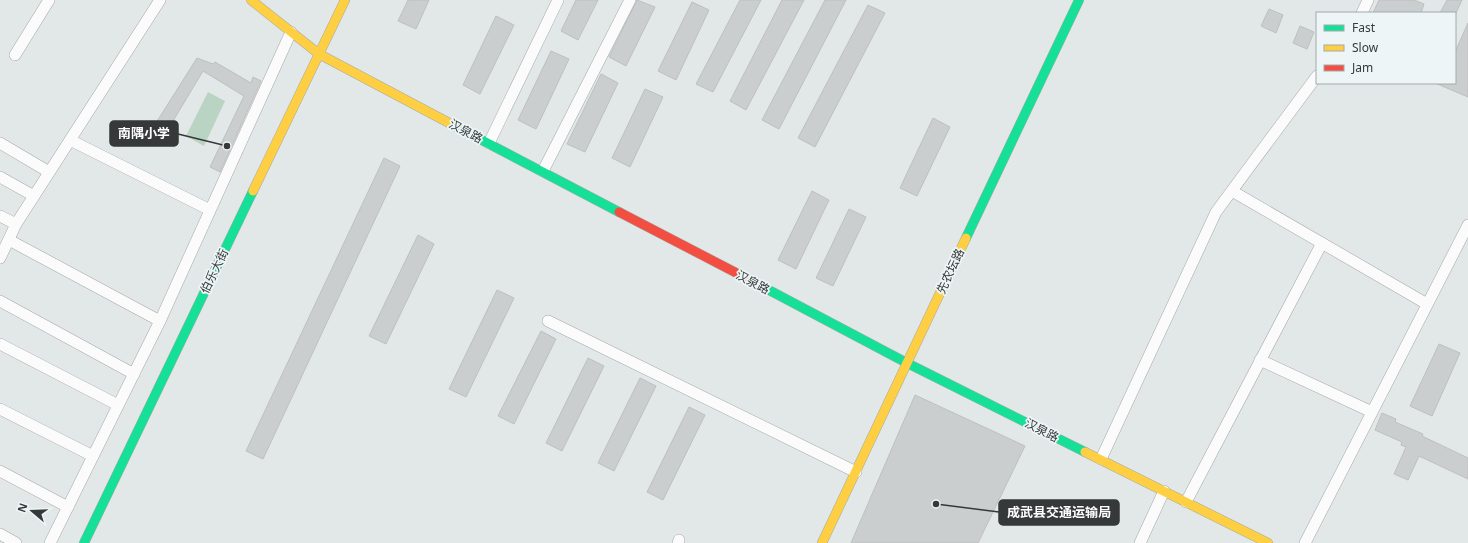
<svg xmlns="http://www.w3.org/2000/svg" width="1468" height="543" font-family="'Noto Sans','Noto Sans SC',sans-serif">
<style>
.green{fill:#bad4c3}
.building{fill:#cbcece;stroke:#bcc0bf}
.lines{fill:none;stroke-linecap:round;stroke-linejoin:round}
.street-casing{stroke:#a6a9a9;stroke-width:12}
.fast-casing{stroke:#a6a9a9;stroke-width:10}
.slow-casing{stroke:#a6a9a9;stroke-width:10}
.jam-casing{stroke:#a6a9a9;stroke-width:10}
.street{stroke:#fbfbfb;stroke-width:11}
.fast{stroke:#16e098;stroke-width:9}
.slow{stroke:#ffcf43;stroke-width:9}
.jam{stroke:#f24e42;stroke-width:9}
.labels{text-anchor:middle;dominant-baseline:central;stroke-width:3.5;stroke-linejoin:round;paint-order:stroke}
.street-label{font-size:12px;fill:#363939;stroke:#edf5f6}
.leader{fill:none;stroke:#363939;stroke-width:1.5}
.callout-dot{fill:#363939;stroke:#edf5f6;stroke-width:1.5}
.callout{fill:#363939;stroke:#363939;stroke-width:1.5}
.callout-label{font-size:13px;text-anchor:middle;font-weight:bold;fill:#fff}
</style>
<rect width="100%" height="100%" fill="#e2e7e7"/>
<polygon class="green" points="208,92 225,101 204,146 186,136"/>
<g class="building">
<polygon points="408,0 429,0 416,29 398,21"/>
<polygon points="576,0 598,0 578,40 561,31"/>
<polygon points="637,0 655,7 626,66 609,57"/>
<polygon points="740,0 761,0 713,92 696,84"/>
<polygon points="782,0 804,0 746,110 730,101"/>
<polygon points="825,0 846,0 779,129 762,120"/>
<polygon points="1379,0 1414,0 1424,4 1421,13 1373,13"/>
<polygon points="1447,0 1462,0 1456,13 1440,13"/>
<polygon points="692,2 709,10 676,80 658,71"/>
<polygon points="868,5 885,13 815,147 798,138"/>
<polygon points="1269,9 1283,15 1276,33 1261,26"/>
<polygon points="496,16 514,25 480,94 463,85"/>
<polygon points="1468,23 1468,97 1435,83 1455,83 1455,52"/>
<polygon points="1300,26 1314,32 1307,49 1293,43"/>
<polygon points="551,51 569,59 536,129 518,120"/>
<polygon points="197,58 213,64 215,62 251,83 253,77 261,81 220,172 210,167 244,96 203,71 161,141 149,134"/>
<polygon points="601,74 618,83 585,152 567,144"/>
<polygon points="645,89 663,97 630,167 612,158"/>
<polygon points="933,118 950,127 917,196 900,188"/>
<polygon points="384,158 400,166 263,459 246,451"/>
<polygon points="812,191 829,200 796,269 778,260"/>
<polygon points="849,209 866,217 833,286 816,278"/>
<polygon points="418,235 434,244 386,344 369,336"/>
<polygon points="497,290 514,298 466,397 449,389"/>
<polygon points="541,331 556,339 514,424 498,416"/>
<polygon points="1439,344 1460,353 1432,416 1410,406"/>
<polygon points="588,358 604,366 562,451 546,443"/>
<polygon points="640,378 656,386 614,471 598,463"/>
<polygon points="915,395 1025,446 978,543 851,543"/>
<polygon points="689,407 705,415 663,500 647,492"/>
<polygon points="1382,413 1396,419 1395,422 1423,434 1422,436 1468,458 1468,479 1419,456 1408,480 1394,474 1406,447 1401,445 1402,442 1375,430"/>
</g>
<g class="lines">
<defs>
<g id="street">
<polyline points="1362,13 1368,0"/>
<polyline points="15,55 49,0"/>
<polyline points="70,140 210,210"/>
<polyline points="0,143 49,172"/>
<polyline points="489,143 558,0"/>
<polyline points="543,171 630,0"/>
<polyline points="0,177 34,196"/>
<polyline points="1232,191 1427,304"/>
<polyline points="0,216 16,224 160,0"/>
<polyline points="9,240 160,321"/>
<polyline points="0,258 16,224"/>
<polyline points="0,301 134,374"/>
<polyline points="548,321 856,472"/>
<polyline points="0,344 118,405"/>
<polyline points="1260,360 1372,412"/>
<polyline points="0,409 93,456"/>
<polyline points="1101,459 1216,212 1317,76"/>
<polyline points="0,471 68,507"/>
<polyline points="1186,502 1322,243"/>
<polyline points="0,534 16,543"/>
<polyline points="50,543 160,321 291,32"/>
<polyline points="678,543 679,540"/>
<polyline points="1140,543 1164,491"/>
<polyline points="1305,543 1468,225"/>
</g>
<g id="fast">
<polyline points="453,125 619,212"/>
<polyline points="966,238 1079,0"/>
<polyline points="750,280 907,363 1085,452"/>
<polyline points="84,543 253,191"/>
</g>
<g id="slow">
<polyline points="251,0 319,54 453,125"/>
<polyline points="253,191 345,0"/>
<polyline points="1085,452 1268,543"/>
<polyline points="822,543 966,238"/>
</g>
<polyline id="jam" points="619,212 750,280"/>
</defs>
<use href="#street" class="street-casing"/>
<use href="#fast" class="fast-casing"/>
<use href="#slow" class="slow-casing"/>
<use href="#jam" class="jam-casing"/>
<use href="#street" class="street"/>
<use href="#fast" class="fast"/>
<use href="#slow" class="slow"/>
<use href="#jam" class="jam"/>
</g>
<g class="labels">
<g class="street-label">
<text transform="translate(466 131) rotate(28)">汉泉路</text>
<text transform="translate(214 271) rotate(-64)">伯乐大街</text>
<text transform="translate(950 271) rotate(-65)">先农坛路</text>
<text transform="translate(753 282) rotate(28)">汉泉路</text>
<text transform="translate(1042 430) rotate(27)">汉泉路</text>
</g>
</g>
<path class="leader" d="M227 146L178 134M936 504L999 512"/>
<g class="callout-dot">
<circle cx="227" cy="146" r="4"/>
<circle cx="936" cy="504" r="4"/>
</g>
<g class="callout">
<rect x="110" y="121" width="68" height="25" rx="4"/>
<rect x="999" y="500" width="120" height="25" rx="4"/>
</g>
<g class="callout-label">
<text x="144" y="138">南隅小学</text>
<text x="1059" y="517">成武县交通运输局</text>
</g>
<rect x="1316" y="12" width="140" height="72" fill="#edf5f6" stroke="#a4aaaa"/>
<rect x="1324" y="25" width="20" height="6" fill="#16e098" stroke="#a4aaaa"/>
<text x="1352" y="32" font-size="12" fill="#363939">Fast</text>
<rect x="1324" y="45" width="20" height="6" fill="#ffcf43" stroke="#a4aaaa"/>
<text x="1352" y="52" font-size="12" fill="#363939">Slow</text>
<rect x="1324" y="65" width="20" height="6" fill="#f24e42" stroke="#a4aaaa"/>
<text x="1352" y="72" font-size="12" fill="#363939">Jam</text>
<g transform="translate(32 511) rotate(289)" stroke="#edf5f6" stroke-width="3" paint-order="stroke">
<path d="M0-3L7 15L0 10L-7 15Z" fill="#363939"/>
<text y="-6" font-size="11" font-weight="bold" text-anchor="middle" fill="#363939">N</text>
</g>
</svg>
